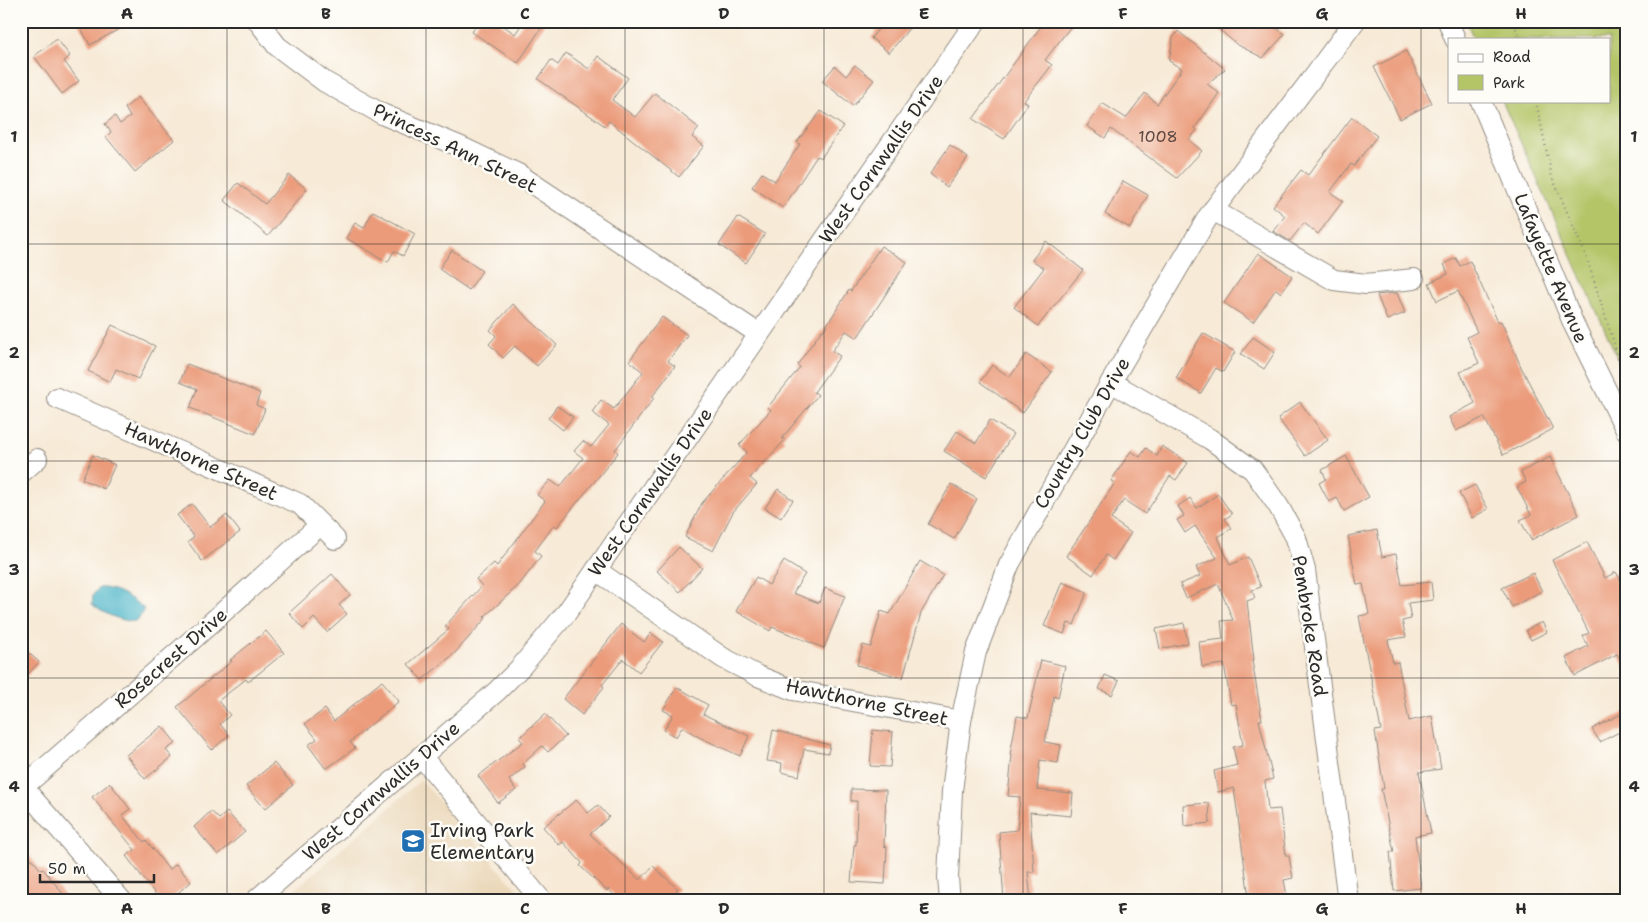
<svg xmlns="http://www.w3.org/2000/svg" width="1648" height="922" font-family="'Shantell Sans',sans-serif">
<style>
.built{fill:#ebd8ba}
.green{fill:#b4c568;stroke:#70784a}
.water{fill:#4bb5c9;stroke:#3b707a}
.building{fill:#eb9b7a}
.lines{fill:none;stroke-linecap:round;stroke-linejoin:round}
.minor-casing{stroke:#918a81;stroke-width:22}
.path{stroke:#918a81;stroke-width:2.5;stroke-dasharray:1 4;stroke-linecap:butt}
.minor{stroke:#fff;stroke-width:20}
.grid{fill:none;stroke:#2b2b2b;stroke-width:1;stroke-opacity:0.55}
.labels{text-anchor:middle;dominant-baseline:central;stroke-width:5;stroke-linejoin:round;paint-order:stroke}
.number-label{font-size:16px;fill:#5b473f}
.street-label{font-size:19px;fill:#2b2b2b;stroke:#fdfcf7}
.poi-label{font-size:19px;fill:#2b2b2b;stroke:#fdfcf7;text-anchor:start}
.neatline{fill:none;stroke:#2b2b2b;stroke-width:2}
.grid-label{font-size:16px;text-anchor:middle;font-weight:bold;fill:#2b2b2b}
</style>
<rect width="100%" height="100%" fill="#fdfcf7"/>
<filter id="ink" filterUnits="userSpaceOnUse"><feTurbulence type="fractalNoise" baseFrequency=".02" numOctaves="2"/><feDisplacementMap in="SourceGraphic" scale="10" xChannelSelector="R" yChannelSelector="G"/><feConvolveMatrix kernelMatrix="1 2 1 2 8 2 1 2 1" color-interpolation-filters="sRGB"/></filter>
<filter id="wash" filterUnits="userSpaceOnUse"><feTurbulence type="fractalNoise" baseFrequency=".0096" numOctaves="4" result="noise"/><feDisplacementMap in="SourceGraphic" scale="20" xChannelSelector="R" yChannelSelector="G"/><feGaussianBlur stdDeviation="1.12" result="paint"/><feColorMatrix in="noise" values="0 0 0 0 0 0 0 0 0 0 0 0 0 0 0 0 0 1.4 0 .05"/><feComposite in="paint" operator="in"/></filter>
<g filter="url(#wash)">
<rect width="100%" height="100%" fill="#f7ead7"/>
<polygon class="built" points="421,780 527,901 282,901"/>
<polygon class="green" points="1466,21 1627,21 1627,379 1502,101 1609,101 1609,39 1474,39"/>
<path class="water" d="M99,588C115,587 132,598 144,609L137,621C124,623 101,613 92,604L93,595Z"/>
<g id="blocks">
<g class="building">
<polygon points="77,21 134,21 90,45"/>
<polygon points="479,21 497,21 515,34 524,21 546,21 518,63 472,32"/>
<polygon points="885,21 915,21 889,53 871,38"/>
<polygon points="1045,21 1075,21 1045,60 1052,65 1024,101 1028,104 1004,139 973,119"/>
<polygon points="1226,21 1241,21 1251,29 1258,21 1266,21 1285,34 1263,58 1236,44 1220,30"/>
<polygon points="1178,31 1225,69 1207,84 1219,93 1195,128 1197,130 1189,140 1202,151 1177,178 1111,129 1105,138 1087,126 1102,103 1126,118 1145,93 1157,104 1182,69 1169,61 1173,38"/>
<polygon points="57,39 70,56 64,61 79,81 62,94 34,56"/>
<polygon points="1406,51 1432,103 1400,119 1374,67"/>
<polygon points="566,53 589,69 598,56 628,78 612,100 635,117 655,93 699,128 692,137 704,146 679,177 609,121 605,126 538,79 551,60 558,65"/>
<polygon points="855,65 874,80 853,106 822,81 835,66 846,76"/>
<polygon points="138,97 174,140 135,172 106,137 111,132 105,124 115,116 120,124 130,117 125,108"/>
<polygon points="821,111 843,126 821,158 817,156 783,208 752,187 762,173 775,181 800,144 797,142"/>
<polygon points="1352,117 1377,136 1354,166 1351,164 1330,192 1343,201 1318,234 1304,223 1290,241 1273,231 1285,216 1273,206 1301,170 1308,175"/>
<polygon points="950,145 968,158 947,187 930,174"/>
<polygon points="289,175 307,189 268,236 224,200 238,183 265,204"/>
<polygon points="1123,181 1148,195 1130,228 1105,214"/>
<polygon points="373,211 415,234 403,256 394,251 388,262 346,238 355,223 364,228"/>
<polygon points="738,217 765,234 746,263 719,245"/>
<polygon points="1046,241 1083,270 1038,326 1014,307 1044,268 1032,260"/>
<polygon points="881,246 907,262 857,338 846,331 832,351 840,356 814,392 818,395 782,438 785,440 750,478 757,484 733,512 713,551 685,537 702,503 747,452 739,445 771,410 768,407 800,367 797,365 822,330 823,331 849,290 851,291"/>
<polygon points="452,250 482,271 469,290 439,269"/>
<polygon points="1258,253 1292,276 1281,293 1276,289 1253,322 1224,303"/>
<polygon points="1456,258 1460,266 1470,261 1498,322 1501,321 1522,369 1553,429 1503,455 1484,417 1456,431 1449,417 1475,403 1460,372 1479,363 1467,337 1477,332 1458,291 1437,301 1429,283 1448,274 1444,264"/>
<polygon points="1397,293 1405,313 1387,320 1377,295"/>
<polygon points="513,304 557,345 537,366 515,346 503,358 489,344 496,336 490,330"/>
<polygon points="662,317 687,335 668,361 675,366 652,397 654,398 615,450 618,453 557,527 554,525 535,551 541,556 520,584 484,617 486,618 454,654 422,680 408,664 449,629 445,626 482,586 476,579 494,563 497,566 545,501 537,495 550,480 560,487 583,458 574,451 583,441 591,447 609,425 592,412 601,400 614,409 643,372 629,361"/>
<polygon points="112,325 155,346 138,379 116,369 110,382 88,371"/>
<polygon points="1203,333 1235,352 1223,372 1216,368 1201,393 1176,378"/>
<polygon points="1253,337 1275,352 1264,369 1241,354"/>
<polygon points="1026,354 1052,372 1023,413 980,382 992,365 1010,377"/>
<polygon points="187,364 260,393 256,405 265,409 255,434 190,408 197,389 180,382"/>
<polygon points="1300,402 1328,440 1305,456 1278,418"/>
<polygon points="557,406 573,417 563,430 548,418"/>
<polygon points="990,420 1013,434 986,477 944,451 957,431 976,443"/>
<polygon points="1162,446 1188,463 1176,480 1170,476 1145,514 1124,500 1111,519 1131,533 1113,560 1106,555 1093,575 1066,556 1115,483 1111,481 1131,451 1140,457 1146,448 1157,456"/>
<polygon points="93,455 115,465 104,489 82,479"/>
<polygon points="1346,456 1369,497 1344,511 1337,498 1329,502 1319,483 1326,479 1322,470"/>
<polygon points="1550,457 1579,515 1531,540 1520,520 1531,515 1517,487 1526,482 1521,472"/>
<polygon points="951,484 977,499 954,539 928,524"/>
<polygon points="1475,485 1488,509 1472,518 1459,493"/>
<polygon points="778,489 793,500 781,518 765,508"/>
<polygon points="1218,494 1232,514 1225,519 1232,528 1218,537 1230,565 1248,557 1261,587 1252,590 1255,598 1247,601 1254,660 1252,660 1262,720 1259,720 1273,779 1265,781 1268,810 1280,809 1286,856 1289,856 1293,878 1284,880 1288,901 1260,901 1259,897 1249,898 1234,788 1218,792 1214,771 1237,765 1233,747 1243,745 1236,704 1231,705 1224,664 1202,667 1199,642 1223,639 1221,621 1233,620 1218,584 1186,598 1180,584 1200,576 1196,567 1217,558 1195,526 1185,533 1177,520 1184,516 1178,506 1190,498 1197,508"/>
<polygon points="192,504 210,527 227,515 240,532 202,561 188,542 194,537 177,515"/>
<polygon points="1377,530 1382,557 1396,554 1402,585 1431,582 1433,600 1408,603 1411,619 1402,621 1406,637 1388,640 1393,663 1398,662 1409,721 1432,716 1441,769 1419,772 1431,833 1415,836 1421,888 1394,891 1390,852 1394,852 1381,789 1384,789 1375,731 1381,730 1359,616 1369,614 1363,584 1357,585 1348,536"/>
<polygon points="1587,542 1605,578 1616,572 1627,591 1627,671 1617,654 1575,676 1566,658 1588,646 1583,636 1589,633 1552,560"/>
<polygon points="679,547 702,568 680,592 657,571"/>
<polygon points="784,561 805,574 793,593 819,603 825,588 845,596 824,648 772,627 770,631 736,611 756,577 769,585"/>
<polygon points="920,561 943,575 921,613 903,678 857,665 863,645 871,647 881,611 890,614"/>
<polygon points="1533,573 1542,591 1512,607 1502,588"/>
<polygon points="332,574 350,595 339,605 347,614 327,632 314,618 303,629 289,613"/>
<polygon points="1062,582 1087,592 1074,625 1068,623 1064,634 1044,626"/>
<polygon points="1542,622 1547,632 1531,640 1526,630"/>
<polygon points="1184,623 1188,643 1160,649 1156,629"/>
<polygon points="621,624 644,642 651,633 663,642 639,672 623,659 602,685 604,687 582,715 563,699"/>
<polygon points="266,631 284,653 248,682 246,679 218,701 230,715 220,724 229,735 212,750 177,707 232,661 230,660"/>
<polygon points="21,646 39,662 21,682"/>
<polygon points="1041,660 1065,666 1058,698 1054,696 1045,742 1061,745 1058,763 1040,760 1037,790 1073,793 1071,816 1030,812 1034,872 1028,872 1031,901 1004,901 999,832 1017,830 1020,797 1008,796 1012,755 1010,755 1017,716 1028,718"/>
<polygon points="1105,675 1119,681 1112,695 1099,689"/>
<polygon points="382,681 399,701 350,742 355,748 326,769 308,745 317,739 305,724 325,709 334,721"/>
<polygon points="677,687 708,705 703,714 749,736 740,756 699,737 682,727 676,737 664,730 673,715 663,710"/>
<polygon points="1627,711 1627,728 1600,742 1592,729"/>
<polygon points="545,714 566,736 548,752 542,746 523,764 525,767 509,780 516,790 498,803 478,776 523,742 519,738"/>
<polygon points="162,726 176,743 166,750 172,757 145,779 126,755"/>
<polygon points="773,730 830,745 828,753 804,749 799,776 781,772 782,763 767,761"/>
<polygon points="873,730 893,732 890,767 870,766"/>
<polygon points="274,763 293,785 265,809 246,786"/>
<polygon points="110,783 130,809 122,815 144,842 146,840 169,870 176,864 191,882 168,901 161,901 126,856 135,850 92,797"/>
<polygon points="851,789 886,790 884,846 887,847 885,884 851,882 854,845 856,845 857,801 851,801"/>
<polygon points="576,800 588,813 598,805 609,817 590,834 640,880 653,866 678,889 667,901 620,901 608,889 607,891 580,866 582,863 563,842 559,845 543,827"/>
<polygon points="1209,803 1210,823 1184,826 1183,805"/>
<polygon points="211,811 219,819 227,812 245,832 218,855 194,827"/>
<polygon points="21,846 41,870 43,869 69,901 21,901"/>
</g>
</g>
</g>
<g filter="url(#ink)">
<use href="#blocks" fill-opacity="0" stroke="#918a81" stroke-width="1"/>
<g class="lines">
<defs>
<g id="minor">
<polyline points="258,21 277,46 325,82 382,114 461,147 518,174 759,334"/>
<polyline points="1448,21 1455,39"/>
<polyline points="1481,101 1574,325 1627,432"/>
<polyline points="1213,210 1334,280 1366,284 1414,279"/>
<polyline points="1111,382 1210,439 1253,470 1279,507 1296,538 1305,570 1348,901"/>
<polyline points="57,398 300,504 335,539"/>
<polyline points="21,473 37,459"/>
<polyline points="596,570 723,658 758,676 793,690 961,721"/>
<polyline points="421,756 542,901"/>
<polyline points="21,785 122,901"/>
<polyline points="21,789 192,640 320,525"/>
<polyline points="255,901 497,691 520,668 567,612 976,21"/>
<polyline points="950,901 948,878 952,791 961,721 976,652 1009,565 1111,382 1208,217 1355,21"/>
</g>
</defs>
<use href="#minor" class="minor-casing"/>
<g class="path">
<polyline points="1509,21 1518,31 1520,39"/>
<polyline points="1536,101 1552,177 1586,256 1614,343 1624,380 1627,385"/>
</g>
<use href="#minor" class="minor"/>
</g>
</g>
<path class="grid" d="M227,21V901M426,21V901M625,21V901M824,21V901M1023,21V901M1222,21V901M1421,21V901M21,244H1627M21,461H1627M21,678H1627"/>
<defs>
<symbol id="school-square" viewBox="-11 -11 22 22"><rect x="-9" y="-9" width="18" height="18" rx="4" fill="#1f6fb2" stroke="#fdfcf7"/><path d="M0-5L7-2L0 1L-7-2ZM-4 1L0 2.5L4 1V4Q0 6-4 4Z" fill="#fff"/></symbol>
</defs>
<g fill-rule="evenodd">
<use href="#school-square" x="399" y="827" width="28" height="28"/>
</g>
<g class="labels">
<g class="number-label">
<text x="1158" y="136">1008</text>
</g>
<g class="street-label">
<text transform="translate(455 148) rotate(26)">Princess Ann Street</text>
<text transform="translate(881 159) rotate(-55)">West Cornwallis Drive</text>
<text transform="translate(1551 268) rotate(67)">Lafayette Avenue</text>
<text transform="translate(1082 433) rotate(-60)">Country Club Drive</text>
<text transform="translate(201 461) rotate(24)">Hawthorne Street</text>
<text transform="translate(650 492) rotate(-55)">West Cornwallis Drive</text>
<text transform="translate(1310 626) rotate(81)">Pembroke Road</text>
<text transform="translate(171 658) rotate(-41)">Rosecrest Drive</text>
<text transform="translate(867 702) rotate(12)">Hawthorne Street</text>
<text transform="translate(381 791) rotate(-41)">West Cornwallis Drive</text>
</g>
<g class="poi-label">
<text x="430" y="830">Irving Park<tspan x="430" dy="22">Elementary</tspan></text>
</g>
</g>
<rect width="1648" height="922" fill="none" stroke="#fdfcf7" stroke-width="55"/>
<rect x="1448" y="38" width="162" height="65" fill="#fdfcf7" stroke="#a9a8a5"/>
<rect x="1458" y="54" width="25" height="8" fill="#ffffff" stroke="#a9a8a5"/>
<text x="1493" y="62" font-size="15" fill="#2b2b2b">Road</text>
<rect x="1458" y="75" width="25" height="15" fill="#b4c568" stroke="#a9a8a5"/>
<text x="1493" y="88" font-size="15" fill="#2b2b2b">Park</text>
<path d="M40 874v8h114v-8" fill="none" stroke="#2b2b2b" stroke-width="2.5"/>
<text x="48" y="874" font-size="15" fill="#2b2b2b" stroke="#fdfcf7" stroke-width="4" paint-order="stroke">50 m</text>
<rect x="28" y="28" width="1592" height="866" class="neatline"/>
<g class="grid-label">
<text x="127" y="19">A</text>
<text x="326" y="19">B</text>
<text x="525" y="19">C</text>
<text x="724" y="19">D</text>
<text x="924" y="19">E</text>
<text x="1123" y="19">F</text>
<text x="1322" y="19">G</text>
<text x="1521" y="19">H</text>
<text x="14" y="142">1</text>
<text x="1634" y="142">1</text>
<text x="14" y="358">2</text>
<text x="1634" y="358">2</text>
<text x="14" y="575">3</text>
<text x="1634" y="575">3</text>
<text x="14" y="792">4</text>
<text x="1634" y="792">4</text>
<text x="127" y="914">A</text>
<text x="326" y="914">B</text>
<text x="525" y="914">C</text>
<text x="724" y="914">D</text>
<text x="924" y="914">E</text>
<text x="1123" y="914">F</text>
<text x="1322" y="914">G</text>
<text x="1521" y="914">H</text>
</g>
</svg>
